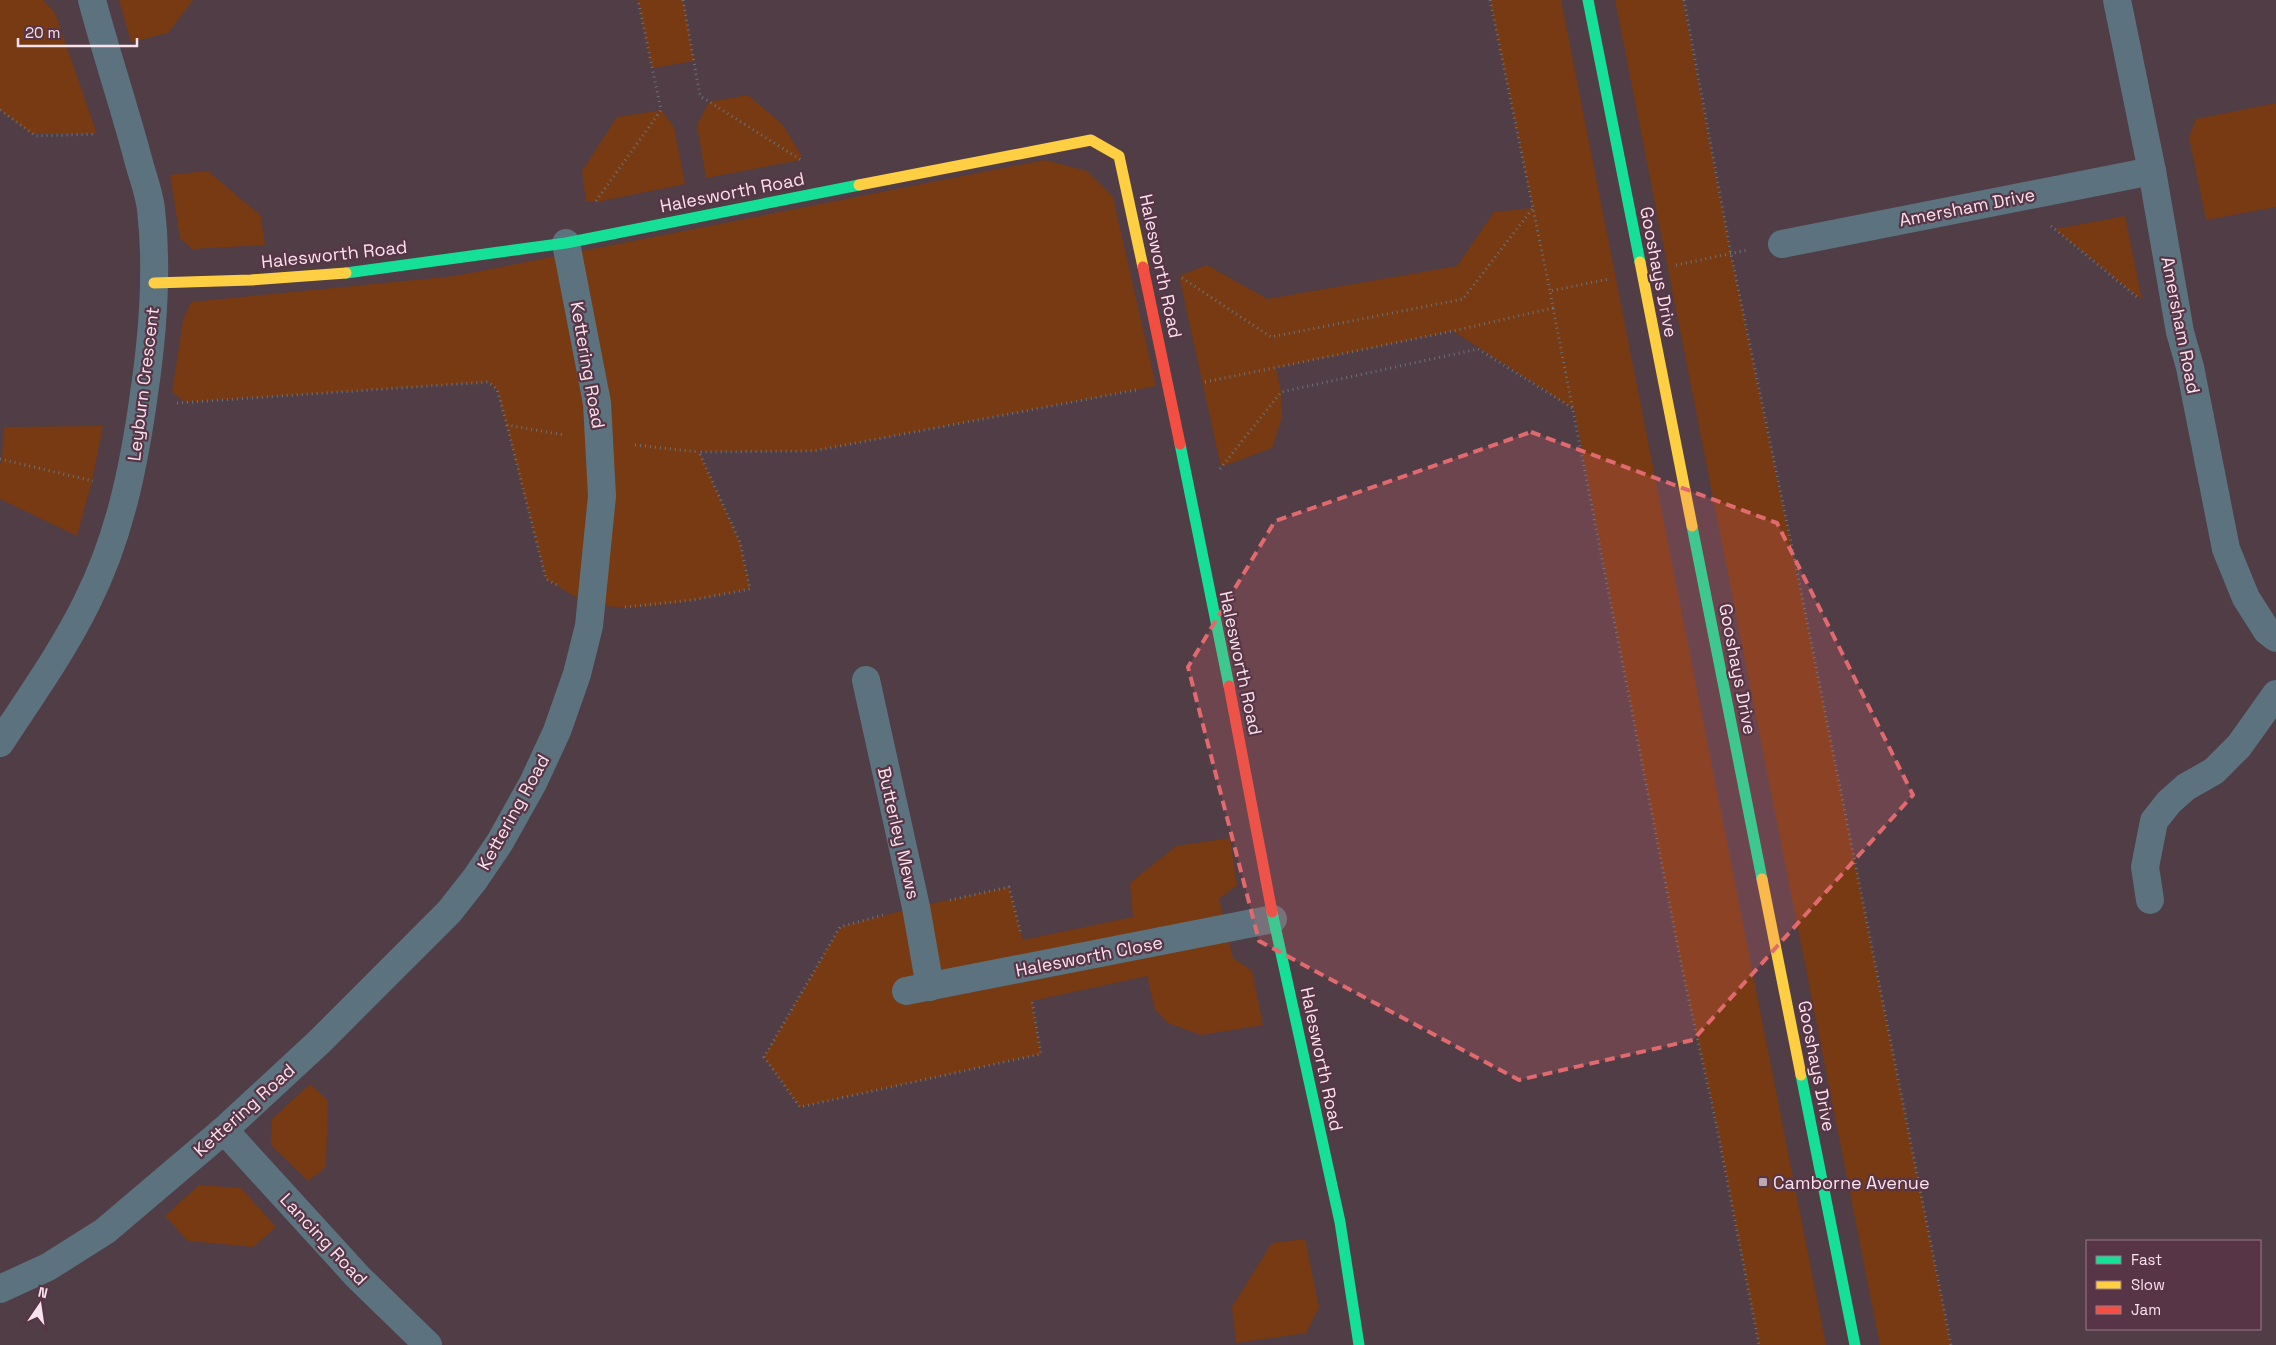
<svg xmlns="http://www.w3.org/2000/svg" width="2276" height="1345" font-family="'Space Grotesk',sans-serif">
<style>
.green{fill:#773a13}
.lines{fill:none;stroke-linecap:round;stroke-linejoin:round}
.path{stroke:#68737c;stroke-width:3;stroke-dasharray:1 4;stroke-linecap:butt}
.street{stroke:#5c737f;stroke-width:28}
.fast{stroke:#16e098;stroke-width:11}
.slow{stroke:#ffcf43;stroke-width:11}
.jam{stroke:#f24e42;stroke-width:11}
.marked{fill:#e2696d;fill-opacity:0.2;stroke:#e2696d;stroke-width:4;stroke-dasharray:10 6;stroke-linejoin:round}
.poi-dot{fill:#bda8b2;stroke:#583546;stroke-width:2}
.labels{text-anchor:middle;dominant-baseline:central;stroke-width:4.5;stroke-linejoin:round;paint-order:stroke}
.street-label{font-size:18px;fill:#f8e2ec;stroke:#583546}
.poi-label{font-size:18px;fill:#f8e2ec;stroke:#583546;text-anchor:start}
</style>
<rect width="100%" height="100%" fill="#503d46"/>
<g class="green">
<polygon points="0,0 43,0 55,13 97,134 32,134 0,110"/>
<polygon points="119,0 193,0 168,33 131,42"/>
<polygon points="638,0 683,0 694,61 652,68"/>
<polygon points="1490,0 1561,0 1826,1345 1759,1345 1716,1121 1679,954 1574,409 1453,331 1276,368 1281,392 1282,417 1272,448 1221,467 1179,276 1207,265 1267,299 1457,266 1494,212 1533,208"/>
<polygon points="1615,0 1683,0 1731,254 1816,666 1951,1345 1880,1345"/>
<polygon points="748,95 783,125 801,155 800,160 706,178 697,125 709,102"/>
<polygon points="2276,103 2276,207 2206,220 2189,137 2196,119"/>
<polygon points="661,110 674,127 685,184 597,202 586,201 582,171 617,117"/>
<path d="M1044,160L1087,171L1113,197L1156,386L814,451L699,452L740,542L750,589C704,598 639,614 594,604C577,600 560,587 546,579L497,389L488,382L185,402L172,392L183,320L191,302L455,276Z"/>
<polygon points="208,171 261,216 265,245 192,249 180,238 170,175"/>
<polygon points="2125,216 2142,300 2055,229"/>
<polygon points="103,426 92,481 77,536 0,499 0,464 2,459 4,427"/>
<polygon points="1230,838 1237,885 1219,899 1233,958 1252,971 1263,1025 1201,1035 1168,1023 1155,1009 1147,976 1032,1001 1041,1054 800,1107 764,1057 840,927 916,907 1009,887 1023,940 1133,917 1130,883 1176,846"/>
<polygon points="310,1084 328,1101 326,1167 308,1181 271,1145 272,1119"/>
<polygon points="199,1185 241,1188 276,1227 253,1247 188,1241 165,1216"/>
<polygon points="1305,1239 1319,1307 1306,1333 1236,1343 1232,1307 1272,1243"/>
</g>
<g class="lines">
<g class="path">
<polyline points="683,0 700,96 801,160"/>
<polyline points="1490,0 1550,291"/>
<polyline points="1684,0 1731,254 1799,581 1951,1345"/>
<polyline points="0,110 36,136 96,134"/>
<polyline points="596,201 661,110 638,0"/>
<polyline points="2051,226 2137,297"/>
<polyline points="1676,265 1748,250"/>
<polyline points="1182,278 1271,337 1463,299 1533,208"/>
<polyline points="1553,308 1683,973 1716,1123 1759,1345"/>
<polyline points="1205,382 1453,331 1553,308 1550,291 1609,279"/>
<polyline points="177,403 488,382 497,389 507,425 564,435"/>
<polyline points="507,425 546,579 559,586"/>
<polyline points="635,445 699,452"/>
<polyline points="0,459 93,481"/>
<polyline points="1220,469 1281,392 1478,349 1574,409"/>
<polyline points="625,607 693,600 750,589 740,542 699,452 814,451 1136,390"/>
<polyline points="950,900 1009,887 1021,934"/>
<polyline points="883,915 840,927 764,1057 800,1107 1041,1054 1032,1001"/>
</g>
<g class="street">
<polyline points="2117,0 2152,171 2180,332 2190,367 2226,549 2246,598 2267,631 2276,638"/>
<polyline points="1782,244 2152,171"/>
<polyline points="866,680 916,907 930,987"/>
<path d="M0,743C30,697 63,651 87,602C120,536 134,466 144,394C153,333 158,270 151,209C149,192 142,175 138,159C124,106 106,53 92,0"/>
<polyline points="2150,900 2145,867 2154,821 2169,802 2186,787 2214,771 2239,746 2276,694"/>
<polyline points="906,991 1273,919"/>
<polyline points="224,1130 358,1277 428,1345"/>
<polyline points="0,1289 48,1267 105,1231 224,1130 318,1043 449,912 475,879 500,842 533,783 557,731 577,674 589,626 602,496 597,403 566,243"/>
</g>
<g class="fast">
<polyline points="1588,0 1640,262"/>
<polyline points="346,273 566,243 859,185"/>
<polyline points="1180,444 1229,686"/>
<polyline points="1692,526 1762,879"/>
<polyline points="1272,912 1340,1222 1359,1345"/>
<polyline points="1801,1075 1855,1345"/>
</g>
<g class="slow">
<polyline points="859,185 1091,140 1119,156 1143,267"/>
<polyline points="1640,262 1692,526"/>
<polyline points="154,283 251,280 346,273"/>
<polyline points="1762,879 1801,1075"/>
</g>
<g class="jam">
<polyline points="1143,267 1180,444"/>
<polyline points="1229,686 1272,912"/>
</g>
</g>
<path class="marked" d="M1531,432L1777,523L1913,795L1693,1040L1519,1080L1259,941L1188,667L1275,521Z"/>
<rect class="poi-dot" x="1758" y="1177" width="10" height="10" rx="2.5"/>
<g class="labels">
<g class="street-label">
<text transform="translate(732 192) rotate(-11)">Halesworth Road</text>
<text transform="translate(1967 207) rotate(-11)">Amersham Drive</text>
<text transform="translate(334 254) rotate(-6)">Halesworth Road</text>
<text transform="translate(1161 266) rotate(78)">Halesworth Road</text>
<text transform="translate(1659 272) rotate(79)">Gooshays Drive</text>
<text transform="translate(2181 325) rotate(79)">Amersham Road</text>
<text transform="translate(588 365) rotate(80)">Kettering Road</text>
<text transform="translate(143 384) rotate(-83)">Leyburn Crescent</text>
<text transform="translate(1241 663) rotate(78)">Halesworth Road</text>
<text transform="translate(1738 669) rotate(79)">Gooshays Drive</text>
<text transform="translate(513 812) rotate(-61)">Kettering Road</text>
<text transform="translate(899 833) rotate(77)">Butterley Mews</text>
<text transform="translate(1089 956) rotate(-11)">Halesworth Close</text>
<text transform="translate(1322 1059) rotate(78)">Halesworth Road</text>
<text transform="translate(1817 1066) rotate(79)">Gooshays Drive</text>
<text transform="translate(244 1110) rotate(-42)">Kettering Road</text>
<text transform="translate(324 1239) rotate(47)">Lancing Road</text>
</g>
<g class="poi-label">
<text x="1773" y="1182">Camborne Avenue</text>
</g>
</g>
<rect x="2086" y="1240" width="175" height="90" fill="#583546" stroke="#987a88"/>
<rect x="2096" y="1256" width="25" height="8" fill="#16e098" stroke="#987a88"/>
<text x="2131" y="1265" font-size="15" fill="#f8e2ec">Fast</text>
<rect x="2096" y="1281" width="25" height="8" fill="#ffcf43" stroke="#987a88"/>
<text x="2131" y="1290" font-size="15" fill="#f8e2ec">Slow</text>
<rect x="2096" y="1306" width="25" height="8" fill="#f24e42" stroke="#987a88"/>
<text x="2131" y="1315" font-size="15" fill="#f8e2ec">Jam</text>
<g transform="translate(40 1305) rotate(13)" stroke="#583546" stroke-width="4" paint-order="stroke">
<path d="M0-4L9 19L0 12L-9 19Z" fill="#f8e2ec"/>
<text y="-8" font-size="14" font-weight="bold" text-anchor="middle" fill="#f8e2ec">N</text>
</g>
<path d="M18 38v8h119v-8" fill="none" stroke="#f8e2ec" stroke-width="2.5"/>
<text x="25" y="38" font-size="15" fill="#f8e2ec" stroke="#583546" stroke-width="4" paint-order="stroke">20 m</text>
</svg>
